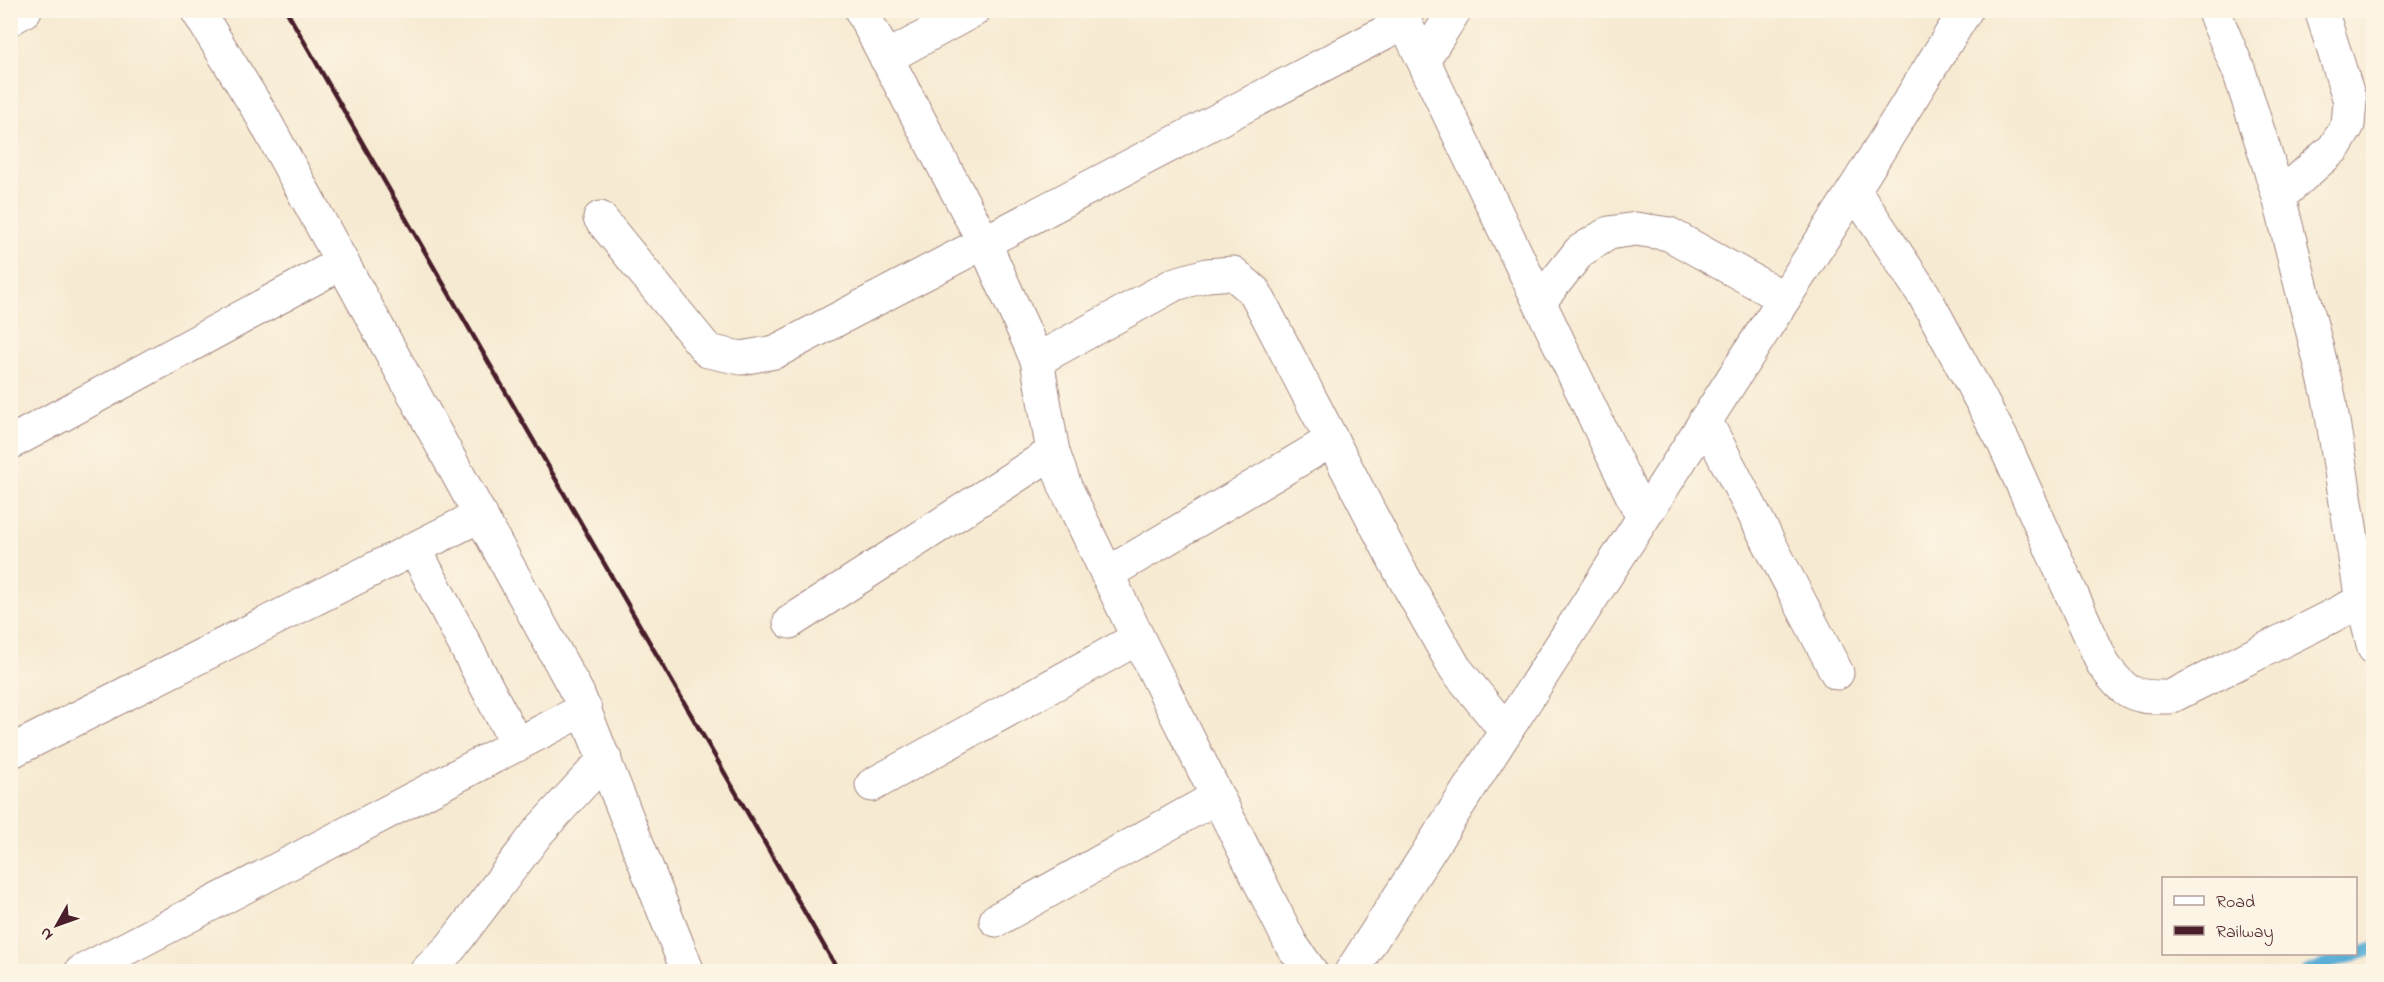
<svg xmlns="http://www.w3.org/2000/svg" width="2384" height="982" font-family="'Indie Flower',sans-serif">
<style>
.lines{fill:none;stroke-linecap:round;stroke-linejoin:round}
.stream{stroke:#58aed5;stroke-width:12}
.minor-casing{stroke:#a0847e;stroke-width:35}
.major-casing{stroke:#a0847e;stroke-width:35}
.minor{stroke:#fff;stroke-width:33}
.major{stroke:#fff;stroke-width:33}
.rail{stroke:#4a1f2b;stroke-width:4.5}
</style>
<rect width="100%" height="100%" fill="#fcf5e5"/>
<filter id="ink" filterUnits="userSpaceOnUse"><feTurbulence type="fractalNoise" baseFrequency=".0167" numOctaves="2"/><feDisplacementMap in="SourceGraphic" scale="12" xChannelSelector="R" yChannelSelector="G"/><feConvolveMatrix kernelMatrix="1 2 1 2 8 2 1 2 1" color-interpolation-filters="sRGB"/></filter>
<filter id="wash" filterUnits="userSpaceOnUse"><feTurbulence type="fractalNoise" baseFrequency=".008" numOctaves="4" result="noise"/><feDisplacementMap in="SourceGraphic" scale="24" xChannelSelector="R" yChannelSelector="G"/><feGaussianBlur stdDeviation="1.35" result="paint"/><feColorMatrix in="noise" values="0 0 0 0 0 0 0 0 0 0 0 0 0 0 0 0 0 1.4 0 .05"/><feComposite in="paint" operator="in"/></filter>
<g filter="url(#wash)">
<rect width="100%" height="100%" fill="#f7ead2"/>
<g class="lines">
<polyline class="stream" points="2306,972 2374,948"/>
</g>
</g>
<g filter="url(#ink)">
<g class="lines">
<defs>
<g id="minor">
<polyline points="197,10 261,114 578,694 688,972"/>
<polyline points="861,10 985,244 1037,360 1053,452 1065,486 1138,638 1291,944 1311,972"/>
<polyline points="1399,10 1643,518"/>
<polyline points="2213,10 2239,71 2279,197 2329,397 2362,601 2374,648"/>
<polyline points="10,19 25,10"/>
<polyline points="886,58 974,10"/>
<polyline points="1424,59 1455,10"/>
<path d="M1854,190L1924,295L2003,441L2103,664C2125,694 2133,698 2170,697L2362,601"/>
<polyline points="2279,197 2334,148 2348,125 2350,101 2321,10"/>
<polyline points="600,218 708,351 741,358 775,352 1405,22"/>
<polyline points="1540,301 1580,251 1609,233 1636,229 1669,234 1784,298"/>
<polyline points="1037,360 1175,284 1207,275 1233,273 1255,292 1399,569 1455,668 1506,731"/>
<polyline points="1705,420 1837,673"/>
<polyline points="10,443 342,263"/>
<polyline points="415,549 517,745"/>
<polyline points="1107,574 1332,440"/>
<polyline points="790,622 1053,452"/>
<polyline points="10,752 481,515"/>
<polyline points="872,785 1138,638"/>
<polyline points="996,920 1217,797"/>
<polyline points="81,972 585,709"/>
<polyline points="426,972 451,947 539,831 605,759"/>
</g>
<polyline id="major" points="1351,972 1854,190 1966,10"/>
</defs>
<use href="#minor" class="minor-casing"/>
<use href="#major" class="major-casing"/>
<use href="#minor" class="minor"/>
<use href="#major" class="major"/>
<polyline class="rail" points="286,10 839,972"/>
</g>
</g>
<rect width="2384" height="982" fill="none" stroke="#fcf5e5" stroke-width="36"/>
<rect x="2162" y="877" width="195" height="78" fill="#fcf5e5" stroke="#b59f9b" stroke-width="1.5"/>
<rect x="2174" y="896" width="30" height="9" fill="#ffffff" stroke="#b59f9b" stroke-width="1.5"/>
<text x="2216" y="907" font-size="18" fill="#4a1f2b">Road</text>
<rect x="2174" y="926" width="30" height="9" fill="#4a1f2b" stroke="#b59f9b" stroke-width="1.5"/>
<text x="2216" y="937" font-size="18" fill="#4a1f2b">Railway</text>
<g transform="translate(57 925) rotate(230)" stroke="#fcf5e5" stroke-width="4.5" paint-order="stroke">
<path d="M0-4.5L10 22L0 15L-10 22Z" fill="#4a1f2b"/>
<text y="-9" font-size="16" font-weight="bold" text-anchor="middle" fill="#4a1f2b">N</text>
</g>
</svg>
